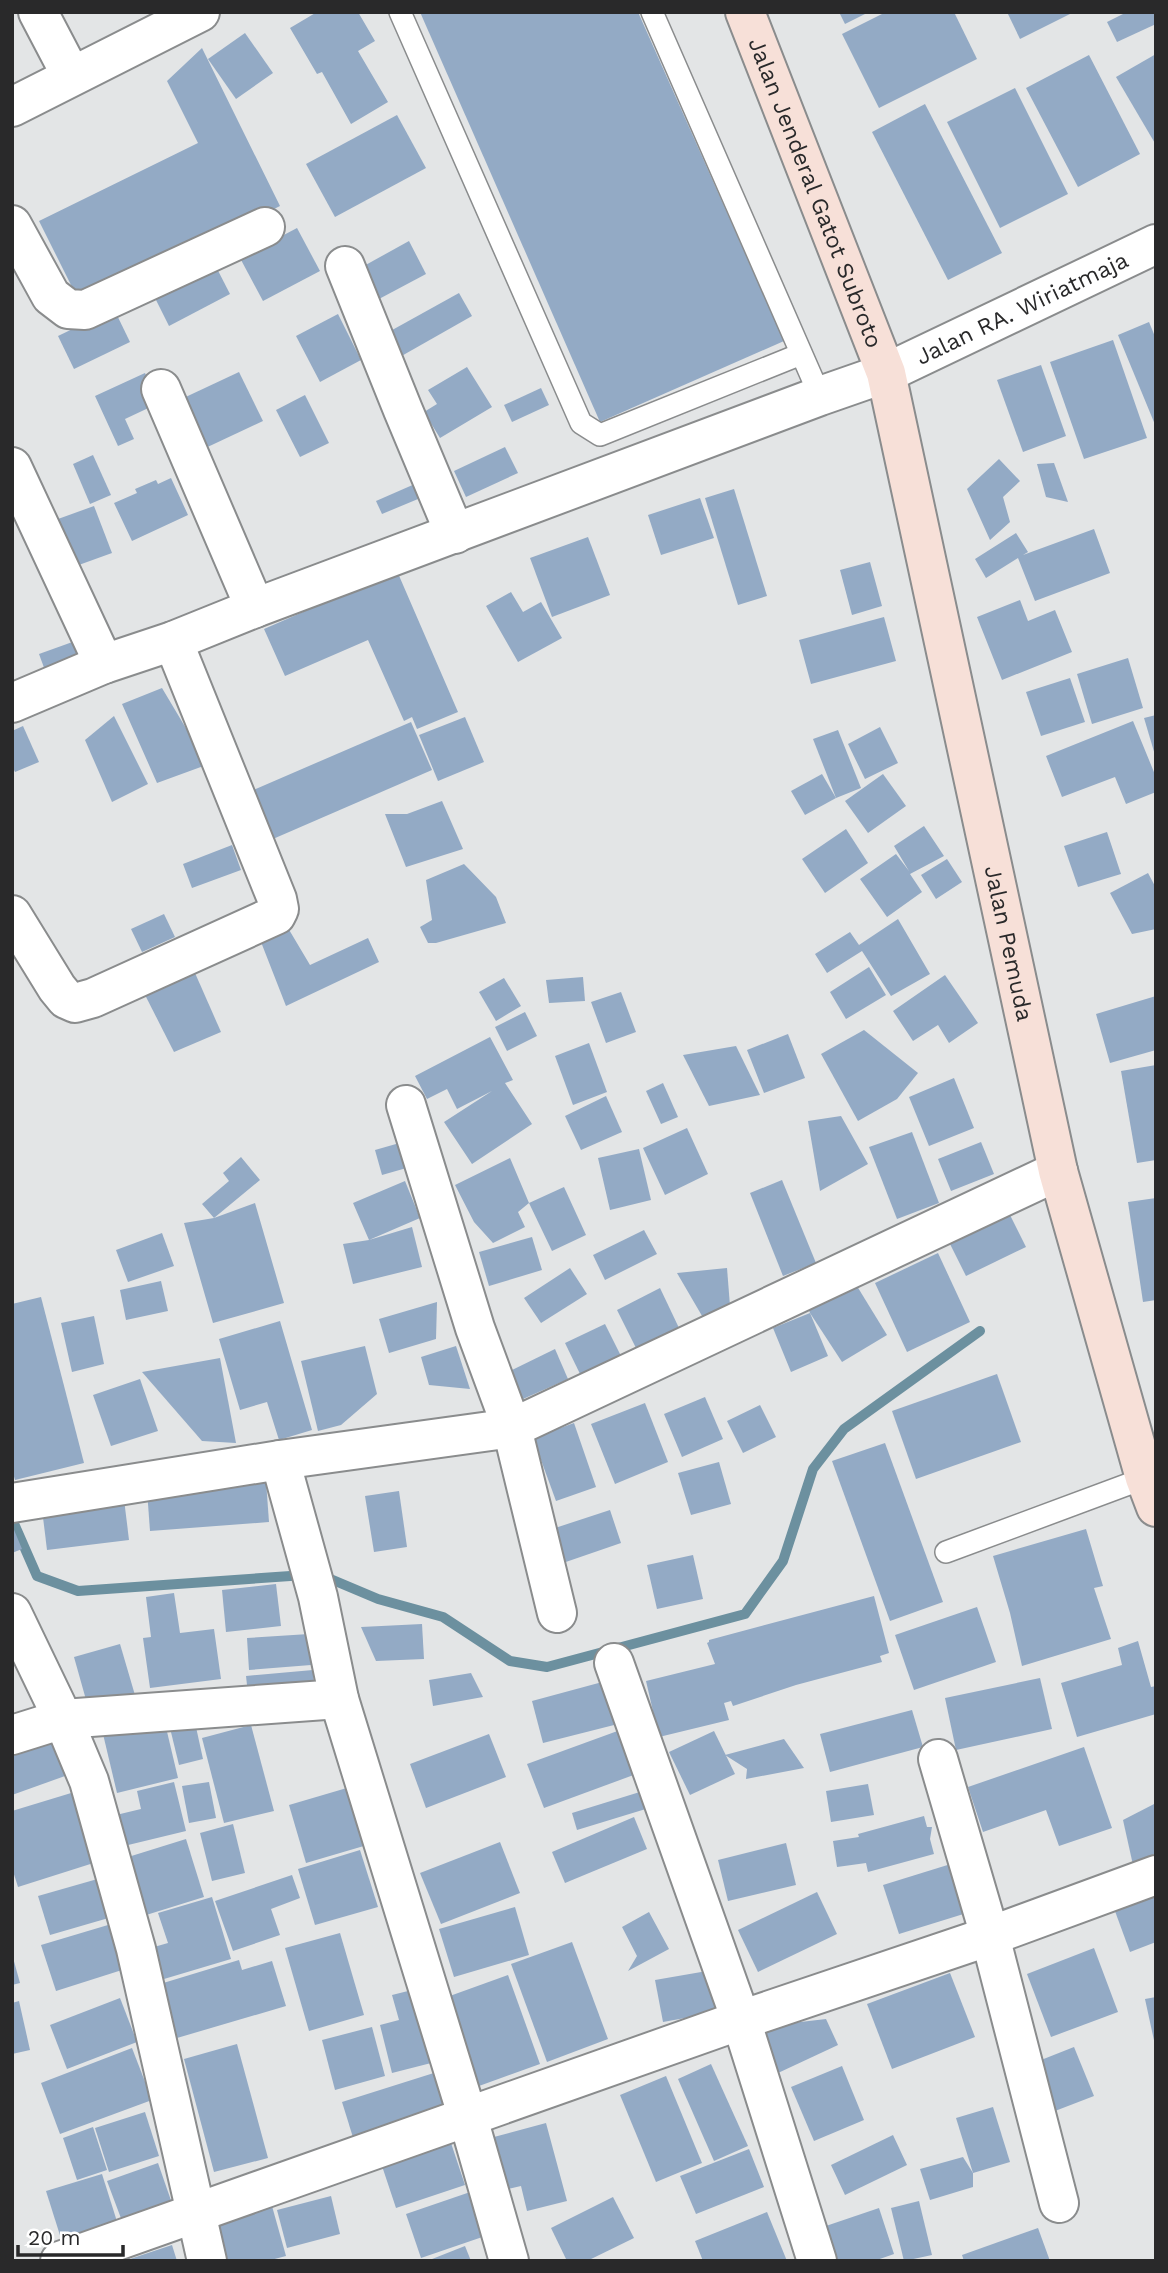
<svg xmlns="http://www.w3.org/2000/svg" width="1168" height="2273" font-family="'Work Sans',sans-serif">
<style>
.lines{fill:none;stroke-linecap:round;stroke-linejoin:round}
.stream{stroke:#6c909f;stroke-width:10}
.building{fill:#93aac5}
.lane-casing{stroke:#8a8c8d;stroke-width:24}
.street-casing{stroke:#8a8c8d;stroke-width:42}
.secondary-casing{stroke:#8a8c8d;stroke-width:42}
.lane{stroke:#fff;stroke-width:21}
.street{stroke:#fff;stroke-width:38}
.secondary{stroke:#f7e0d8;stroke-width:38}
.labels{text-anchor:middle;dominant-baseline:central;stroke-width:5;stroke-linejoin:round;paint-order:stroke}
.street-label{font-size:23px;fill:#29292a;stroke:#fff}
</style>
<rect width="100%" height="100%" fill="#e3e5e6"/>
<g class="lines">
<g class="stream">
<polyline points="12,1519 37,1576 78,1591 305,1575"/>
<polyline points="321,1575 378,1599 443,1617 510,1661 547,1667 745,1614 783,1561 813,1469 844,1429 980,1331"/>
</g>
</g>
<g class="building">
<polygon points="317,12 358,12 375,41 358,51 388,102 351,124 322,72 317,74 290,28"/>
<polygon points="420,12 638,12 784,341 600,422"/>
<polygon points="839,12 869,12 845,24"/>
<polygon points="886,12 954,12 977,59 879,108 842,34"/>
<polygon points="1007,12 1074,12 1020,39"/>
<polygon points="1127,12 1156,12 1156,24 1117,42 1107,22"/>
<polygon points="245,33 273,73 236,99 208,59"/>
<polygon points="202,48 280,206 81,305 39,221 198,143 167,81"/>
<polygon points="1156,54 1156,145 1116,77"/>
<polygon points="1089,55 1140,154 1078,187 1026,88"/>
<polygon points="1015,88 1068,194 1000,228 947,122"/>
<polygon points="925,104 1002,253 948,280 872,132"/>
<polygon points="397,115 426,168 335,217 306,164"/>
<polygon points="297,228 320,271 263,301 240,258"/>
<polygon points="409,241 426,274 379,299 362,267"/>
<polygon points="211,257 230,294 169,326 150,288"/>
<polygon points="459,293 472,316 398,358 385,334"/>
<polygon points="114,309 130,342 74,369 58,336"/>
<polygon points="338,314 361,360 320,382 296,336"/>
<polygon points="1149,322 1156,339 1156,427 1118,335"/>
<polygon points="1113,340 1147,438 1084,459 1050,362"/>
<polygon points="1041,365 1066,436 1023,452 997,380"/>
<polygon points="467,367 492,407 440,438 424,412 437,404 428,390"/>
<polygon points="239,372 263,421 199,451 175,402"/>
<polygon points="145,373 159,403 125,419 134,439 118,446 95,396"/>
<polygon points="541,388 549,405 512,422 504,405"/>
<polygon points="305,395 329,443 300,457 276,410"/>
<polygon points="505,447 518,473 466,497 454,471"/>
<polygon points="93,455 111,495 90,504 73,464"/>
<polygon points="999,459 1020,481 1003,497 1010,522 990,540 967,489"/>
<polygon points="1054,463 1068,502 1046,497 1037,464"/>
<polygon points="171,478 188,515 132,541 114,503 137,493 135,489 156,480 158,484"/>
<polygon points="424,480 430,494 382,514 376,501"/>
<polygon points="734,489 767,596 738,605 705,498"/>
<polygon points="700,498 714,538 661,555 648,515"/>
<polygon points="94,506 112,553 76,566 58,519"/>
<polygon points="1094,529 1110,573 1035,601 1018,558 986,578 975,559 1016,533 1028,552 1023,555"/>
<polygon points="588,537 610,595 552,617 530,558"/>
<polygon points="870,562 882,606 852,615 840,570"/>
<polygon points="397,571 458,712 417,729 412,717 404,721 368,640 285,676 264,629"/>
<polygon points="511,592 523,612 541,602 562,638 518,662 486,606"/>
<polygon points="1020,600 1028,621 1055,610 1072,652 1002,680 977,617"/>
<polygon points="884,617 896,661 811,684 799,640"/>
<polygon points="78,640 89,670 50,684 39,654"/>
<polygon points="1128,658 1143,708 1092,724 1077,674"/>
<polygon points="1070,678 1085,722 1041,736 1026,692"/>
<polygon points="162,688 187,730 196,726 209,764 157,783 122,704"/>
<polygon points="1156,715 1156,755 1155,755 1144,718"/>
<polygon points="114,716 148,784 112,802 85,740"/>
<polygon points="465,717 484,762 438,781 419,735"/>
<polygon points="1133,721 1156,777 1156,792 1126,804 1115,777 1062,797 1046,756"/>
<polygon points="411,722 432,770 266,842 244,794"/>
<polygon points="23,726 39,762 15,772 12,766 12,731"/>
<polygon points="880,727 898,763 865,779 848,744"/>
<polygon points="838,730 861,788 836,798 813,739"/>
<polygon points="822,774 836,798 805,815 791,791"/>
<polygon points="883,774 906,806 868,833 845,801"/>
<polygon points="442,801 463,849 406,867 385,814 407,814"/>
<polygon points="924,826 944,856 910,874 922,892 887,917 860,879 896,854 909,871 894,846"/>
<polygon points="846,829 868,863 825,893 802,859"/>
<polygon points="1107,832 1121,874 1078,887 1064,846"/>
<polygon points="232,845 241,870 192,888 183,864"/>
<polygon points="947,859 962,882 936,899 921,875"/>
<polygon points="464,864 496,897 506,923 436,943 428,943 420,927 432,920 426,880"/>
<polygon points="1148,873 1156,888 1156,929 1132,934 1110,893"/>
<polygon points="164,914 175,937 142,952 131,929"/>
<polygon points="898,919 930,974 891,996 862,951 827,973 815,954 850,932 859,945"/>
<polygon points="288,928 310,965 368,938 379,962 286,1006 261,942"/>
<polygon points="869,967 886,995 846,1019 830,992"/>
<polygon points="195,973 221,1032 174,1052 142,989"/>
<polygon points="945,975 978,1023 949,1043 938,1025 913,1041 893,1011"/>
<polygon points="583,977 585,1001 549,1003 546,980"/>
<polygon points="504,978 521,1006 496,1021 479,992"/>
<polygon points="621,992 636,1032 606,1043 591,1002"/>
<polygon points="1156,996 1156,1050 1110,1063 1096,1014"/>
<polygon points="525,1012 537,1036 507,1051 495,1027"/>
<polygon points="864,1030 918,1073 897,1099 858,1121 821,1054"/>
<polygon points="788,1034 805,1078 764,1093 747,1050"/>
<polygon points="490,1037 513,1080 505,1083 532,1124 472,1164 444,1122 492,1091 457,1109 447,1089 427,1099 415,1076"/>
<polygon points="589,1043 607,1092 573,1105 555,1056"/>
<polygon points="736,1046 760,1095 709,1106 683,1055"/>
<polygon points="1156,1065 1156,1160 1137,1163 1121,1071"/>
<polygon points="954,1078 974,1128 929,1146 909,1097"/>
<polygon points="663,1083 678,1117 661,1124 646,1091"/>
<polygon points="606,1096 622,1132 581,1150 565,1116"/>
<polygon points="841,1116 868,1164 820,1191 808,1121"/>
<polygon points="687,1128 708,1174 665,1195 643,1148"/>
<polygon points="912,1132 939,1203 897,1219 869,1147"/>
<polygon points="403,1142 410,1167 382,1175 375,1150"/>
<polygon points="981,1142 994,1174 951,1191 938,1159"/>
<polygon points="639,1149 651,1200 610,1210 598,1158"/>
<polygon points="241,1157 260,1180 214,1218 202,1204 229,1181 223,1173"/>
<polygon points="510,1158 529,1203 518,1212 525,1227 493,1243 474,1222 455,1185"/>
<polygon points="782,1180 816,1263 783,1276 750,1193"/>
<polygon points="405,1181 420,1218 369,1240 412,1227 422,1267 353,1284 343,1244 369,1240 353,1203"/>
<polygon points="564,1187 586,1235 552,1251 529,1203"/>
<polygon points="1156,1198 1156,1300 1143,1302 1128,1202"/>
<polygon points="255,1203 284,1303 213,1323 184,1223 214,1218"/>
<polygon points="1009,1213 1026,1247 966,1276 949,1242"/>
<polygon points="644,1230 657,1254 605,1280 593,1255"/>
<polygon points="162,1233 174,1266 128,1282 116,1250"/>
<polygon points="532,1237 542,1270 489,1286 479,1252"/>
<polygon points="938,1253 970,1322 907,1352 875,1283"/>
<polygon points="570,1268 587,1294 541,1323 524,1298"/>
<polygon points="727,1268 730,1306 705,1321 677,1273"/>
<polygon points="852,1278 887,1335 842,1362 810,1313 807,1305"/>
<polygon points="161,1281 168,1311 126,1320 120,1290"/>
<polygon points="660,1288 679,1328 637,1350 617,1310"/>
<polygon points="41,1297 84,1463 15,1480 12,1470 12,1304"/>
<polygon points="437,1302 436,1339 389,1353 379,1319"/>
<polygon points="810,1313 828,1356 791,1372 773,1328"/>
<polygon points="94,1316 104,1364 72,1372 61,1323"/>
<polygon points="280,1321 312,1430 279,1440 267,1402 240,1410 219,1339"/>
<polygon points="605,1324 622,1358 582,1378 565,1343"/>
<polygon points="365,1346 377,1394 341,1425 318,1431 301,1361"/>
<polygon points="456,1346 470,1389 429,1385 421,1357"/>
<polygon points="555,1349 568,1379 523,1399 510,1371"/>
<polygon points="220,1358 236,1443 202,1441 142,1372"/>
<polygon points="997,1374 1021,1442 916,1479 892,1411"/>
<polygon points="140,1379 158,1431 111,1446 93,1395"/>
<polygon points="705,1397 723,1439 682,1457 664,1414"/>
<polygon points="645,1403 668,1462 615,1484 591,1424"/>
<polygon points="760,1405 776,1437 743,1453 727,1421"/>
<polygon points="574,1423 596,1487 556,1501 533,1438"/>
<polygon points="885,1443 943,1602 890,1621 832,1461"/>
<polygon points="719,1462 731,1504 691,1515 678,1473"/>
<polygon points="266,1481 269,1522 150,1531 147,1490"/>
<polygon points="399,1491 407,1547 374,1552 365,1496"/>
<polygon points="124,1499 129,1540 47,1550 42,1509"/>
<polygon points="610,1510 621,1543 560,1564 549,1530"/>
<polygon points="12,1525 22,1549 12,1553"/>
<polygon points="1086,1529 1103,1586 1094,1588 1111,1639 1022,1666 1010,1613 993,1556"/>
<polygon points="693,1555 703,1599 657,1609 647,1565"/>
<polygon points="276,1584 281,1626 226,1632 222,1590"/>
<polygon points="174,1593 180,1633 214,1629 221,1679 150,1688 143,1638 151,1637 146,1597"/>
<polygon points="874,1596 889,1653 880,1656 882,1662 796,1685 733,1706 731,1701 724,1703 729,1720 659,1737 646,1681 715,1664 707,1643 709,1642 709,1640"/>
<polygon points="977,1607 996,1662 914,1690 895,1635"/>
<polygon points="422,1624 424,1659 376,1661 361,1627"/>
<polygon points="309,1634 311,1665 249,1670 247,1638"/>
<polygon points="1138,1641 1151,1687 1156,1686 1156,1714 1077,1737 1061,1683 1122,1665 1118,1648"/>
<polygon points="120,1644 137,1702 90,1714 74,1657"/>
<polygon points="313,1670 315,1696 249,1703 246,1676"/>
<polygon points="471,1673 483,1697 433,1706 429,1680"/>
<polygon points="1040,1678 1052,1729 956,1750 945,1698"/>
<polygon points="606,1681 618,1724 543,1743 532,1701"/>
<polygon points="912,1710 923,1747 830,1772 820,1734"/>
<polygon points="194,1718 203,1759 179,1765 169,1724"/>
<polygon points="164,1719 178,1778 117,1793 103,1734"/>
<polygon points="251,1725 274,1811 224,1823 202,1738"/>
<polygon points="623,1729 639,1773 544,1808 527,1764"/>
<polygon points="714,1731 735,1774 690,1795 669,1752"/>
<polygon points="50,1733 65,1776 12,1795 12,1746"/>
<polygon points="489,1734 506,1777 426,1808 410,1764"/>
<polygon points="784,1739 804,1768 746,1779 747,1769 725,1755"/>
<polygon points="1084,1747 1112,1828 1059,1846 1046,1810 983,1832 968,1787"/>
<polygon points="174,1782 186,1831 124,1846 116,1815 141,1809 137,1791"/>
<polygon points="209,1782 216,1818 189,1823 182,1786"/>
<polygon points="868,1784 874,1815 831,1822 826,1791"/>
<polygon points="357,1785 374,1843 306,1863 289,1805"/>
<polygon points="81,1790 103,1860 18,1887 12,1868 12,1811"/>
<polygon points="643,1791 649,1808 577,1830 572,1813"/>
<polygon points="1156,1803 1156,1853 1133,1865 1123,1820"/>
<polygon points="924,1816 927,1827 932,1827 930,1839 934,1854 868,1872 866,1863 837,1867 833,1841 859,1837 858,1834"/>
<polygon points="634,1817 647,1849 565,1883 552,1852"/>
<polygon points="233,1824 245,1873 212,1881 200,1833"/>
<polygon points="186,1839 204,1897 143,1916 125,1858"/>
<polygon points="500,1842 520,1893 441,1924 420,1873"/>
<polygon points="786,1843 796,1885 728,1901 718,1860"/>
<polygon points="360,1850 378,1907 315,1925 298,1869"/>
<polygon points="954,1863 970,1912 899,1934 883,1885"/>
<polygon points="292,1875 300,1898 271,1909 280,1935 233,1951 215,1901"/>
<polygon points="101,1878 112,1917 50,1935 38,1896"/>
<polygon points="1156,1887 1156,1942 1130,1952 1112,1903"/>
<polygon points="817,1892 837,1934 758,1972 738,1930"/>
<polygon points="212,1897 231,1959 164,1979 154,1947 168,1943 158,1913"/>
<polygon points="515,1907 529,1955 454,1977 439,1929"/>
<polygon points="649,1912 669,1949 628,1971 637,1956 622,1927"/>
<polygon points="108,1925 122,1970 56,1991 41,1945"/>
<polygon points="340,1933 364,2015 309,2031 285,1948"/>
<polygon points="572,1942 608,2039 547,2062 511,1964"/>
<polygon points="1094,1948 1118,2012 1051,2037 1027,1974"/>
<polygon points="12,1954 20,1983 12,1985"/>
<polygon points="239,1960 242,1970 272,1961 286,2006 177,2038 160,1984"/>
<polygon points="707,1971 729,2010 663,2022 655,1980"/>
<polygon points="950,1973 975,2037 892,2069 867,2004"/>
<polygon points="508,1975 540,2064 479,2086 447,1997"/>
<polygon points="420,1988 439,2061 392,2073 380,2025 399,2020 392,1995"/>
<polygon points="1156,1997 1156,2045 1155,2045 1145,1999"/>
<polygon points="120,1998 137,2042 67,2069 50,2025"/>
<polygon points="19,2001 30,2050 12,2054 12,2003"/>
<polygon points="826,2019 838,2045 778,2073 757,2027"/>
<polygon points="372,2027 385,2076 335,2090 322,2040"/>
<polygon points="237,2044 268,2158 214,2172 184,2059"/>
<polygon points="1074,2047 1094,2096 1055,2111 1036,2062"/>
<polygon points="132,2048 152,2100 60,2134 41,2083"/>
<polygon points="711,2064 748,2146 714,2161 678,2079"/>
<polygon points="842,2066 864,2120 814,2141 791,2087"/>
<polygon points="437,2072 451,2117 356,2147 342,2102"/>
<polygon points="666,2076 702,2163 656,2182 620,2095"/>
<polygon points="993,2107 1010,2162 973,2173 956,2118"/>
<polygon points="145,2112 159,2156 109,2172 95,2128"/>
<polygon points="546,2123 567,2201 527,2211 521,2186 508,2189 494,2137"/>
<polygon points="93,2127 107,2170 77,2180 63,2138"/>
<polygon points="893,2135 907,2165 845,2195 831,2165"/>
<polygon points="450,2140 465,2185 396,2208 381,2163"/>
<polygon points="749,2149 764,2187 696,2214 680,2176"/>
<polygon points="963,2157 973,2173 973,2187 930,2200 920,2169"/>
<polygon points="158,2163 175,2212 125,2229 107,2181"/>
<polygon points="102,2174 120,2231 64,2248 46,2191"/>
<polygon points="479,2189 494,2233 421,2258 406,2214"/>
<polygon points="331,2196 340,2234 287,2248 277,2210"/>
<polygon points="613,2197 634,2238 587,2261 567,2261 551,2228"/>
<polygon points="919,2201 932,2255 904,2261 891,2208"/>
<polygon points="272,2206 286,2256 267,2261 213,2261 203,2223"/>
<polygon points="879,2208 894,2254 874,2261 831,2261 820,2228"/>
<polygon points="767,2212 787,2261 703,2261 695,2241"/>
<polygon points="1038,2228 1050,2261 964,2261 962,2255"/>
<polygon points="172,2245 177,2261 113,2261 129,2255 130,2259"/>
<polygon points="465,2246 471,2261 427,2261"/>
</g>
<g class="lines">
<defs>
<g id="lane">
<polyline points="400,12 581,423 600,435 801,354"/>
<polyline points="652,12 820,396"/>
<polyline points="946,1552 1145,1478"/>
</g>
<g id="street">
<polyline points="38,12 71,75"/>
<polyline points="12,107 200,12"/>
<polyline points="12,225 51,296 68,309 85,310 265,227"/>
<polyline points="345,266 403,410 455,534"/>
<polyline points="161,389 255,608"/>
<polyline points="12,467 104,664"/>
<path id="s1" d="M12,703L104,664L173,641L255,608L820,396L886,373L1156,244"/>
<polyline points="12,915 57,988 66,999 75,1003 93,998 276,915 279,909 277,899 173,641"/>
<polyline points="406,1105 475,1328 512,1428 557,1613"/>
<polyline points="280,1460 318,1597 339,1699 468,2118 509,2261"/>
<polyline points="12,1503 280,1460 512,1428 1058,1171"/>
<polyline points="12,1613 63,1719 89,1781 136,1949 207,2261"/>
<polyline points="614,1663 741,2020 817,2261"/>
<polyline points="12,1735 63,1719 339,1699"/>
<polyline points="938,1759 990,1936 1059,2203"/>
<polyline points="60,2261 741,2020 990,1936 1156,1875"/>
</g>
<g id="secondary">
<path id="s2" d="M745,12L886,373L1058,1171L1145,1478L1156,1507"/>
</g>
</defs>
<use href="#lane" class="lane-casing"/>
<use href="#street" class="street-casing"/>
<use href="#secondary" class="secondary-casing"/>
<use href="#lane" class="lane"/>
<use href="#street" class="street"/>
<use href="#secondary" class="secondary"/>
</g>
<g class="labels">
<g class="street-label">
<text stroke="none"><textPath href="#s2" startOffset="194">Jalan Jenderal Gatot Subroto</textPath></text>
<text stroke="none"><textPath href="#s1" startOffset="1085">Jalan RA. Wiriatmaja</textPath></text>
<text stroke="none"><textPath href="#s2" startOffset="971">Jalan Pemuda</textPath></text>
</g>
</g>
<rect width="1168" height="2273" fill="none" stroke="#29292a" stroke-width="28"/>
<path d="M18 2245v10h105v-10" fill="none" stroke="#29292a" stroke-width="3.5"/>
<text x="28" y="2245" font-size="21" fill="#29292a" stroke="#ffffff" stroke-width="5" paint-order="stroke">20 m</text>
</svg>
